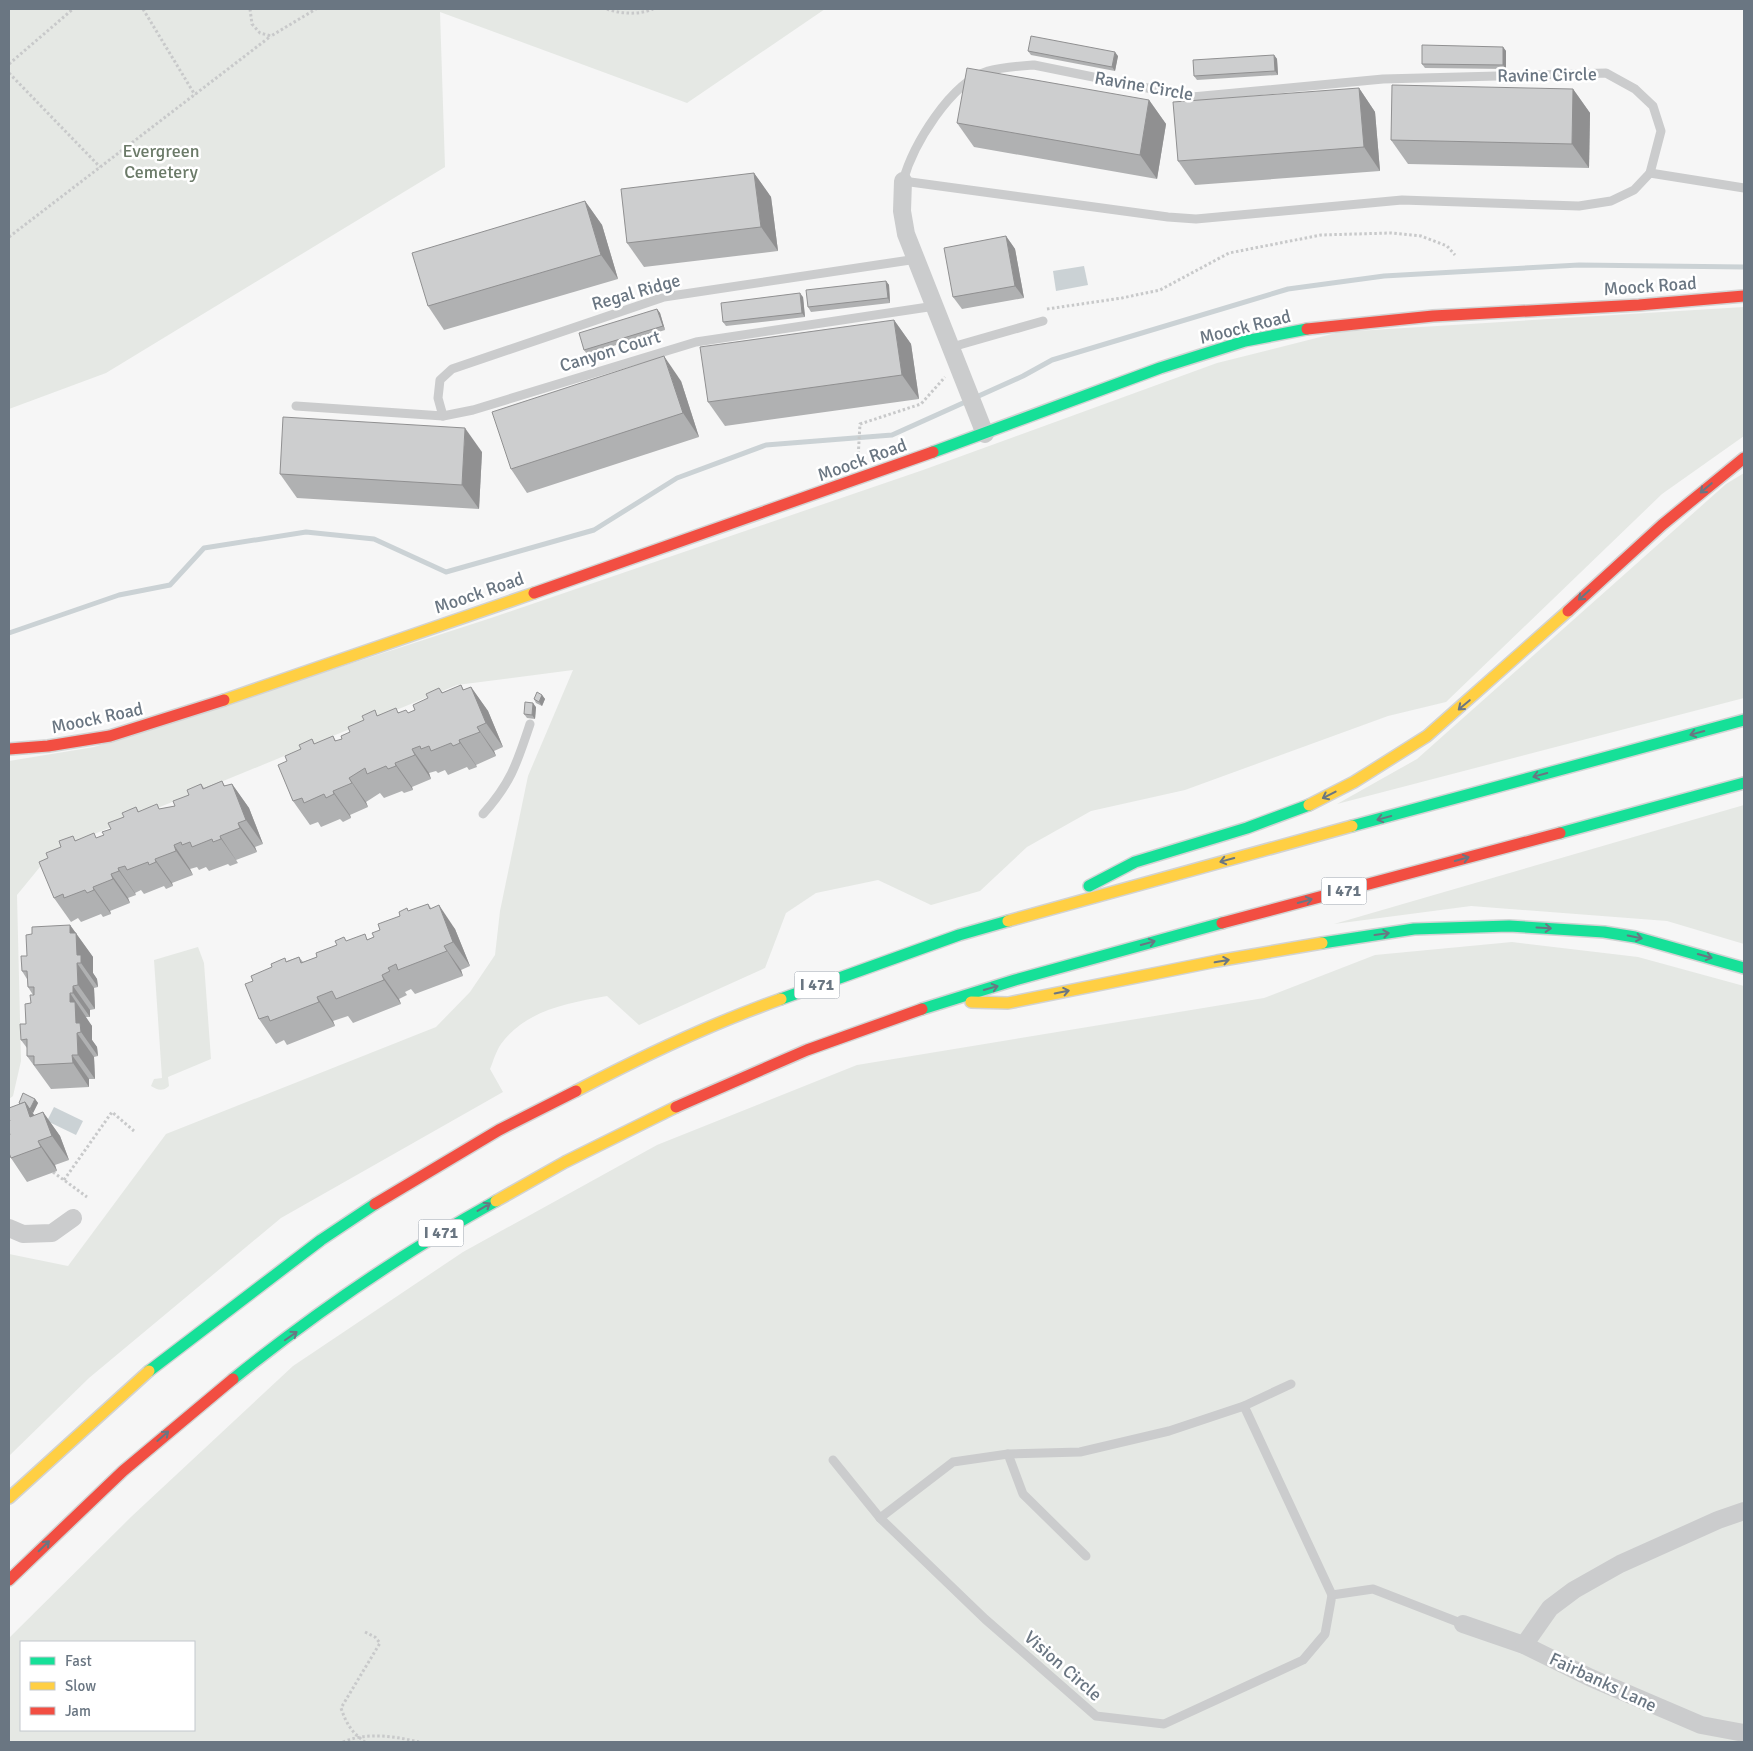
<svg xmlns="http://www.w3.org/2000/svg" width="1753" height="1751" font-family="Signika,sans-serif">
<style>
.green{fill:#e5e8e4;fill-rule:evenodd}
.water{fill:#cbd2d5}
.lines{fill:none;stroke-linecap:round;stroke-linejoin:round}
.stream{stroke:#cbd2d5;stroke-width:5}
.fast-casing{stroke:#d2d3d3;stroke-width:14}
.slow-casing{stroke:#d2d3d3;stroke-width:14}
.jam-casing{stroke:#d2d3d3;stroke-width:14}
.path{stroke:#c8c9ca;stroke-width:3;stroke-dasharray:2.5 2.5;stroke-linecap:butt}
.lane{stroke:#cbcccd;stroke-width:9}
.street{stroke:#cbcccd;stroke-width:18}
.fast{stroke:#16e098;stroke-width:11}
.slow{stroke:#ffcf43;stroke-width:11}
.jam{stroke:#f24e42;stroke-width:11}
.wall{fill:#b0b1b2}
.shaded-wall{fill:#909091}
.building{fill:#cdcecf;stroke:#909091}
.oneway{stroke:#6a7682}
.labels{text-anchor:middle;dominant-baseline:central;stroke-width:5;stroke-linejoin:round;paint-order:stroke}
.shield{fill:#fff;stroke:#979fa8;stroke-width:1}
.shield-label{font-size:16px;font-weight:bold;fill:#6a7682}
.street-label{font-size:18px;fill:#6a7682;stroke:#fff}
.park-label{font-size:18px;fill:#6b7a68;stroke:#fff}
</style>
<rect width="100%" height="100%" fill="#f6f6f6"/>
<g class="green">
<polygon points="9,9 825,9 687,103 440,12 445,167 106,373 9,409"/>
<path d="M1744,307V436L1662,494L1446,702L1388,716L1185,790L1091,811L1027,847L980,891L931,905L878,880L816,893L786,913L765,968L639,1025L607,996C568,1003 526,1010 501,1044C496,1051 493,1062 490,1069L503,1092L281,1218L89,1378L9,1456V1254L68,1266L166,1134L436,1027L470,992L495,955L500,911L528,776L573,670L457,685L53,851L17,895L21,1061L13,1096L9,1099V761L94,747L491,618L923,470L1217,363L1340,332Z"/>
<polygon points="1744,473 1744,698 1337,804 1417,759 1726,484"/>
<polygon points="1744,805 1744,944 1667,921 1471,906 1334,924"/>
<path d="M1512,942L1638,957L1744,986V1742H9V1638L132,1516L293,1366L463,1252L657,1145L857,1065L1264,998L1375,955ZM21,1642H194V1730H21Z"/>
<path d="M198,947L204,963L211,1059L168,1077L169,1086C162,1092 158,1090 151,1086L154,1079L162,1078L154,960Z"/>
</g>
<g class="water">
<polygon points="1084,266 1088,285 1056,291 1053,271"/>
<polygon points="54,1107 83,1121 76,1135 47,1121"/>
</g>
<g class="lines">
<polyline class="stream" points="9,633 119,595 170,585 204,548 306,532 374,539 446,572 594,530 677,478 766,445 892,435 1023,376 1052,360 1288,289 1384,276 1579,265 1744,267"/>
<defs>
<g id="fast">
<polyline points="933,452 1160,368 1245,341 1307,329"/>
<polyline points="1352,826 1744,720"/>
<polyline points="1560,833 1744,783"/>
<polyline points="1089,886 1135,862 1247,828 1309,805"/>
<polyline points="1322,943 1414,929 1509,926 1604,932 1635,937 1744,968"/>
<polyline points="781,999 959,935 1008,921"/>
<polyline points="922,1009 1015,980 1222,923"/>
<polyline points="149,1371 321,1240 375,1204"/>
<path d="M233,1379C315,1313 404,1252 496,1201"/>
</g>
<g id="slow">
<polyline points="224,700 534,593"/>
<polyline points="1309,805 1354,782 1427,736 1568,611"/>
<polyline points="1008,921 1352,826"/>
<polyline points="971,1002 1008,1003 1217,961 1322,943"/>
<path d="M576,1091C643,1056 710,1024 781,999"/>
<polyline points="496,1201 565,1162 676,1107"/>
<polyline points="9,1498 149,1371"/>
</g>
<g id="jam">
<polyline points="1307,329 1433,316 1639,305 1744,296"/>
<polyline points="534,593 933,452"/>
<polyline points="1568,611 1662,525 1744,458"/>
<polyline points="9,749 48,746 110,736 224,700"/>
<polyline points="1222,923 1560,833"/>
<polyline points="676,1107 807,1050 922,1009"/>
<polyline points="375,1204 499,1130 576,1091"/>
<polyline points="9,1580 123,1471 233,1379"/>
</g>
</defs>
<use href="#fast" class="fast-casing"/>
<use href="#slow" class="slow-casing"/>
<use href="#jam" class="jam-casing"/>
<g class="path">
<polyline points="143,9 195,95"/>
<polyline points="250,9 252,24 260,33 271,36 316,9"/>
<path d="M607,9C621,14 639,15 653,9"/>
<polyline points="9,64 73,9"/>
<polyline points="9,73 100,167"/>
<polyline points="9,237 271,36"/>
<polyline points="1047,309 1122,298 1160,290 1229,253 1321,235 1391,233 1421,236 1447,246 1455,255"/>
<polyline points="858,459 860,424 921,404 945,377"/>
<polyline points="53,1172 87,1197"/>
<polyline points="64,1180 112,1112 134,1131"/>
<path d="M365,1632L375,1637L380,1643L341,1708C346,1723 352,1733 365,1742"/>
<path d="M343,1742C366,1732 394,1736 419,1742"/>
</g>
<g class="lane">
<path d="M1034,65L1192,97L1383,79L1606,73L1635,89L1653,106L1661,131L1650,173L1634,190L1611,201L1579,206L1402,200L1196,219L1168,217L903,181C913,145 950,83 988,71C1003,67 1019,66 1034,65Z"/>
<polyline points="1650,173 1744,188"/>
<polyline points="952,347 1043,321"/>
<polyline points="296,406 443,416 473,410 696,342 935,306"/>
<polyline points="443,416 438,398 440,380 452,369 664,297 917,259"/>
<path d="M483,814C511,783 517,763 530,724"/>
<polyline points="1244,1406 1291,1384"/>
<polyline points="1008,1454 1023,1494 1086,1556"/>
<polyline points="833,1460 880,1518 985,1619 1096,1716 1164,1724 1303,1660 1325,1634 1332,1595 1373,1589 1463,1624"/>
<polyline points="880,1518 953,1462 1008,1454 1080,1452 1169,1431 1244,1406 1332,1595"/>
</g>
<g class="street">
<polyline points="903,181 902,211 906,234 985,434"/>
<polyline points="9,1228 23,1234 52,1233 73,1218"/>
<polyline points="1463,1624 1524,1645 1591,1678 1701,1725 1744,1733"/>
<polyline points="1524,1645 1550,1608 1574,1590 1620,1564 1718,1520 1744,1511"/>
</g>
<use href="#fast" class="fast"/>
<use href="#slow" class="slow"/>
<use href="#jam" class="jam"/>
</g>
<g class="wall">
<polygon points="1503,47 1506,51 1506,69 1425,68 1422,64"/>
<polygon points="1028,51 1118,56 1115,71 1031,55"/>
<polygon points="1274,55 1277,59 1278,75 1197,80 1194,76"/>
<polygon points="1359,88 1375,112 1380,171 1195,185 1178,161"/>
<polygon points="1573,89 1590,113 1589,168 1408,164 1391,140"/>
<polygon points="1149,100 1166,124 1157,179 974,147 957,123"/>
<polygon points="754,173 771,197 778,251 644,267 627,243"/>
<polygon points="585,201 602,225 618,279 444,330 428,306"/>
<polygon points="1006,236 1015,249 1024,298 962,309 953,297"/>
<polygon points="886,281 889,285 890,303 811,312 808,307"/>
<polygon points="803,297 805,317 726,326 723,322"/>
<polygon points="657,309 660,313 665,330 587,354 584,350"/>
<polygon points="894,320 911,344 919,399 725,426 708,402"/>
<polygon points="681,381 699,437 527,493 511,469"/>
<polygon points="482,452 479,509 297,498 280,474"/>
<polygon points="461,685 464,690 471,687 488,711 503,747 494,751 496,756 476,765 477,767 469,770 467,767 448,775 445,770 438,773 436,771 429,773 431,779 412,787 413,790 404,793 402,791 384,798 380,793 366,802 368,807 350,815 351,818 343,822 340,819 321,827 318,822 310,825 293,801 287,761 312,739 315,744 333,736 336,741 342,739 350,732 378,715 399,712 408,713 415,710 439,688 443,693"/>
<polygon points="542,695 545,699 542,706 536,703 534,699"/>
<polygon points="536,707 535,719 527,718 524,714"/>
<polygon points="222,781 225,786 232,784 249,808 263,844 255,847 257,852 236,860 238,863 230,866 228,864 209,871 206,867 199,870 197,867 190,869 193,875 172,883 173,886 166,889 164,886 144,894 141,890 135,893 136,895 128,898 130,903 110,911 111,914 103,917 101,914 81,922 78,918 71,922 54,898 48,858 61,847 76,840 97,838 104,835 136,807 139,812 160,809 175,806 201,784 204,788"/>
<polygon points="428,904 431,908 455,929 470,966 461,970 463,976 415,994 411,989 405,992 407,995 399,999 401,1004 353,1023 348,1016 333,1021 335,1026 287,1045 284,1040 276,1044 259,1019 253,981 287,961 299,957 303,962 317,957 347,941 369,939 374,937 380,930 400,916 409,911"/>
<polygon points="70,925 93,957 93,973 97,979 98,987 94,988 95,1009 90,1010 90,1017 86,1017 86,1019 92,1026 92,1040 97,1047 98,1056 94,1057 95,1079 89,1079 89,1087 51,1089 27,1056 27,1048 21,1040 26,1024 33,995 28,987 27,979 22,971 27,956 32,934"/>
<polygon points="35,1099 38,1103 33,1113 32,1112 34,1116 43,1112 60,1136 69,1160 55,1165 57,1171 27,1182 11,1158 10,1135 20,1104 19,1103"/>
</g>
<g class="shaded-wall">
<polygon points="1503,47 1506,51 1506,69 1503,65"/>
<polygon points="1115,52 1118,56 1115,71 1112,67"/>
<polygon points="1274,55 1277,59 1278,75 1275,71"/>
<polygon points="1359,88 1375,112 1380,171 1364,147"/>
<polygon points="1573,89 1590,113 1589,168 1572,144"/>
<polygon points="1149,100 1166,124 1157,179 1140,155"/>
<polygon points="754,173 771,197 778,251 761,227"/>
<polygon points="585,201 602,225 618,279 601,255"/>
<polygon points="1006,236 1015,249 1024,298 1015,286"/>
<polygon points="886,281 889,285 890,303 888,298"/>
<polygon points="800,293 803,297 805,317 802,313"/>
<polygon points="657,309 660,313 665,330 663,326"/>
<polygon points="894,320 911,344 919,399 902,375"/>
<polygon points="664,356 681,381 699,437 683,413"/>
<polygon points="465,428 482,452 479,509 462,485"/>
<polygon points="471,687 488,711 503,747 486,723"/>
<polygon points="542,695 545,699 542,706 539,702"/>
<polygon points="533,703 536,707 535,719 532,715"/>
<polygon points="477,727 494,751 496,756 480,732"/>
<polygon points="459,740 476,765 477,767 460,743"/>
<polygon points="412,749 429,773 431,779 415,755"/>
<polygon points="395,763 412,787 413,790 396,766"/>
<polygon points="349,778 366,802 368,807 352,783"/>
<polygon points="232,784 249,808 263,844 246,820"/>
<polygon points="333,791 350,815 351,818 334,794"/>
<polygon points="238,823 255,847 257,852 240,828"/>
<polygon points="220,836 238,863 221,839"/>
<polygon points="174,845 190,869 193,875 176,851"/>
<polygon points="155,859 172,883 173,886 156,862"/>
<polygon points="118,868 135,893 136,895 119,871"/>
<polygon points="111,874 128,898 130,903 113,879"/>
<polygon points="93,887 110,911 111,914 94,890"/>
<polygon points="439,905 455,929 470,966 453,942"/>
<polygon points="70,925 93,957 93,973 97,979 98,987 81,963 77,955 70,933"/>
<polygon points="444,946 461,970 463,976 447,951"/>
<polygon points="77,963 94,988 95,1009 78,985"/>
<polygon points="382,975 399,999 401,1004 384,980"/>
<polygon points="73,986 90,1010 90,1017 73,993"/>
<polygon points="70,993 92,1026 92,1040 97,1047 98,1056 81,1032 76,1023 70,1002"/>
<polygon points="317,997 333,1021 335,1026 319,1002"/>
<polygon points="77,1033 94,1057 95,1079 78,1055"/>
<polygon points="72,1055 89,1079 89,1087 73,1063"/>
<polygon points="35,1099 38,1103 33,1113 30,1109"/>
<polygon points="25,1102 42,1126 30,1117"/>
<polygon points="43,1112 60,1136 69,1160 52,1136"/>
<polygon points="38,1141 55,1165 57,1171 41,1147"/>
</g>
<g class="building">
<polygon points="1031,36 1115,52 1112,67 1028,51"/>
<polygon points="1422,45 1503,47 1503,65 1422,64"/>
<polygon points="1274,55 1275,71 1194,76 1193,60"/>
<polygon points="967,68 1149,100 1140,155 957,123"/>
<polygon points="1392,85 1573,89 1572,144 1391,140"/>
<polygon points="1359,88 1364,147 1178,161 1173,102"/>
<polygon points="754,173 761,227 627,243 621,189"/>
<polygon points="585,201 601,255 428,306 412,253"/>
<polygon points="1006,236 1015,286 953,297 944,248"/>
<polygon points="886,281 888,298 808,307 806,290"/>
<polygon points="800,293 802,313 723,322 721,303"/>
<polygon points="657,309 663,326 584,350 579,333"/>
<polygon points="894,320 902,375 708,402 700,347"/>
<polygon points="664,356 683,413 511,469 492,412"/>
<polygon points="283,417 465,428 462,485 280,474"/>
<polygon points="461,685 463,690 471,687 486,723 477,727 480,732 459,740 460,743 453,746 451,743 431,751 429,746 421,749 420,746 412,749 415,755 395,763 396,766 388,769 386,766 367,774 365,768 349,778 352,783 333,791 334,794 326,798 324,794 304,803 302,798 293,801 278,765 287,761 285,756 301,749 299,745 312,739 314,744 333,736 335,741 342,739 341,736 350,732 348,727 364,720 362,716 375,710 377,716 396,708 398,713 406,710 408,713 415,710 413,705 428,698 426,694 439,688 442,693"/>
<polygon points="537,692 542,695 539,702 534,699"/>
<polygon points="525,702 533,703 532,715 524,714"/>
<polygon points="222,781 224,786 232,784 246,820 238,823 240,828 220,836 221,839 213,842 212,839 192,847 190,842 182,845 181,842 174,845 176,851 155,859 156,862 149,865 148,862 127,870 125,866 118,868 119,871 111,874 113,879 93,887 94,890 87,893 85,890 64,898 63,894 54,898 39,862 48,858 46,853 61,847 59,841 73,836 75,841 94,833 96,838 104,835 102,832 111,829 108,823 124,817 122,813 136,807 138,812 157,804 159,809 175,806 173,801 189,795 187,790 201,784 203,789"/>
<polygon points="428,904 430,909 439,905 453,942 444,946 447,951 398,970 396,964 388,968 390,971 382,975 384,980 336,999 332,991 317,997 319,1002 270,1021 268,1016 259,1019 245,984 253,981 251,976 272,967 271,964 285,958 286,962 299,957 301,963 317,957 316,953 337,945 335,941 344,937 346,941 365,934 367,940 374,937 372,933 380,930 378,924 400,916 399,912 407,908 408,911"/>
<polygon points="70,925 70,933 76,933 77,955 81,955 81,963 77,963 78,985 73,986 73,993 70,993 70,1002 75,1002 76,1023 80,1023 81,1032 77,1033 78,1055 72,1055 73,1063 34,1065 34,1056 27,1056 27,1039 21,1040 20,1024 26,1024 25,1004 31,1003 30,995 34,995 34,987 28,987 27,971 22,971 21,956 27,956 26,935 32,934 32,927"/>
<polygon points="23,1093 35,1099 30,1109 29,1108 25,1102 20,1104 19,1103"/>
<polygon points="25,1102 30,1117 43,1112 52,1136 38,1141 41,1147 11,1158 9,1153 9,1135 10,1135 9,1131 9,1121 10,1121 9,1118 9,1108"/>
</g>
<defs><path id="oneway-shaft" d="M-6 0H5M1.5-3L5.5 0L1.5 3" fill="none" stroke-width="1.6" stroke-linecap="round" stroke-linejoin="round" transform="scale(1.25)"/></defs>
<g class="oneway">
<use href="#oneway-shaft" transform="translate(1706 488) rotate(140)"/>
<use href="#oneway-shaft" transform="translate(1584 595) rotate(138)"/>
<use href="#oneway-shaft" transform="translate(1464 705) rotate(140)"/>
<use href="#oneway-shaft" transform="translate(1697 733) rotate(165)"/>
<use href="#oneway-shaft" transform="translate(1540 775) rotate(165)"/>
<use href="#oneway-shaft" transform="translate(1329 795) rotate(153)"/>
<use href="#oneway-shaft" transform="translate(1384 818) rotate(165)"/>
<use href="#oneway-shaft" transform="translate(1462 859) rotate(-15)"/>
<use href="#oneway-shaft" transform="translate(1227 860) rotate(165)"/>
<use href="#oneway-shaft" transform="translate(1305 901) rotate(-15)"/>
<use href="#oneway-shaft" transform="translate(1544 928) rotate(3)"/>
<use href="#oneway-shaft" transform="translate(1382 934) rotate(-8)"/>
<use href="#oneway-shaft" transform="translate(1635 937) rotate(12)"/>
<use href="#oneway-shaft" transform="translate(1148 943) rotate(-15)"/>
<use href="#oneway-shaft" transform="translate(1705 956) rotate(16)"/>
<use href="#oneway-shaft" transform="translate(1222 961) rotate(-10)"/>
<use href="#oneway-shaft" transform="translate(991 988) rotate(-16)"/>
<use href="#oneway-shaft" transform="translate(1062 992) rotate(-11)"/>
<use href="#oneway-shaft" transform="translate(484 1207) rotate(-31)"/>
<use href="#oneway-shaft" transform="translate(291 1336) rotate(-35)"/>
<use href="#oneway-shaft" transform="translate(163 1436) rotate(-41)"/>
<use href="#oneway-shaft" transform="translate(44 1546) rotate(-44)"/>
</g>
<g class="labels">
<g class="shield">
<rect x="1321.5" y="877.5" width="45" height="27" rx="4"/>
<rect x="794.5" y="971.5" width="45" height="27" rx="4"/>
<rect x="418.5" y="1219.5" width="45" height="27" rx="4"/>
</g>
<g class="shield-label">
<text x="1344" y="891">I 471</text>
<text x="817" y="985">I 471</text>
<text x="441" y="1233">I 471</text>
</g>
<g class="street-label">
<text transform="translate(1547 75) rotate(-1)">Ravine Circle</text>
<text transform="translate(1144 86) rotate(10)">Ravine Circle</text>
<text transform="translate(1650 286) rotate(-4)">Moock Road</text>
<text transform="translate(636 292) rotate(-16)">Regal Ridge</text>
<text transform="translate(1245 327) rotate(-14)">Moock Road</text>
<text transform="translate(610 351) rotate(-17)">Canyon Court</text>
<text transform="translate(862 460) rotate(-20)">Moock Road</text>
<text transform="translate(479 593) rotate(-19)">Moock Road</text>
<text transform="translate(97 718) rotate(-12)">Moock Road</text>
<text transform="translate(1063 1666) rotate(41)">Vision Circle</text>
<text transform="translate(1603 1682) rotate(25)">Fairbanks Lane</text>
</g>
<g class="park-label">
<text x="161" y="151">Evergreen<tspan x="161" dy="21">Cemetery</tspan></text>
</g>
</g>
<rect width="1753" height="1751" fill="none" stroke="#6a7682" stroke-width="20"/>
<rect x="20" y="1641" width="175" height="90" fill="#ffffff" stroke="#c3c8cd"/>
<rect x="30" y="1657" width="25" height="8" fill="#16e098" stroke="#c3c8cd"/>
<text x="65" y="1666" font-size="15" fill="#6a7682">Fast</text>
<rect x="30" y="1682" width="25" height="8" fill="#ffcf43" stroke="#c3c8cd"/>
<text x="65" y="1691" font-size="15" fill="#6a7682">Slow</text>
<rect x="30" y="1707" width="25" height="8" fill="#f24e42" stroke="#c3c8cd"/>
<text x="65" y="1716" font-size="15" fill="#6a7682">Jam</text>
</svg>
